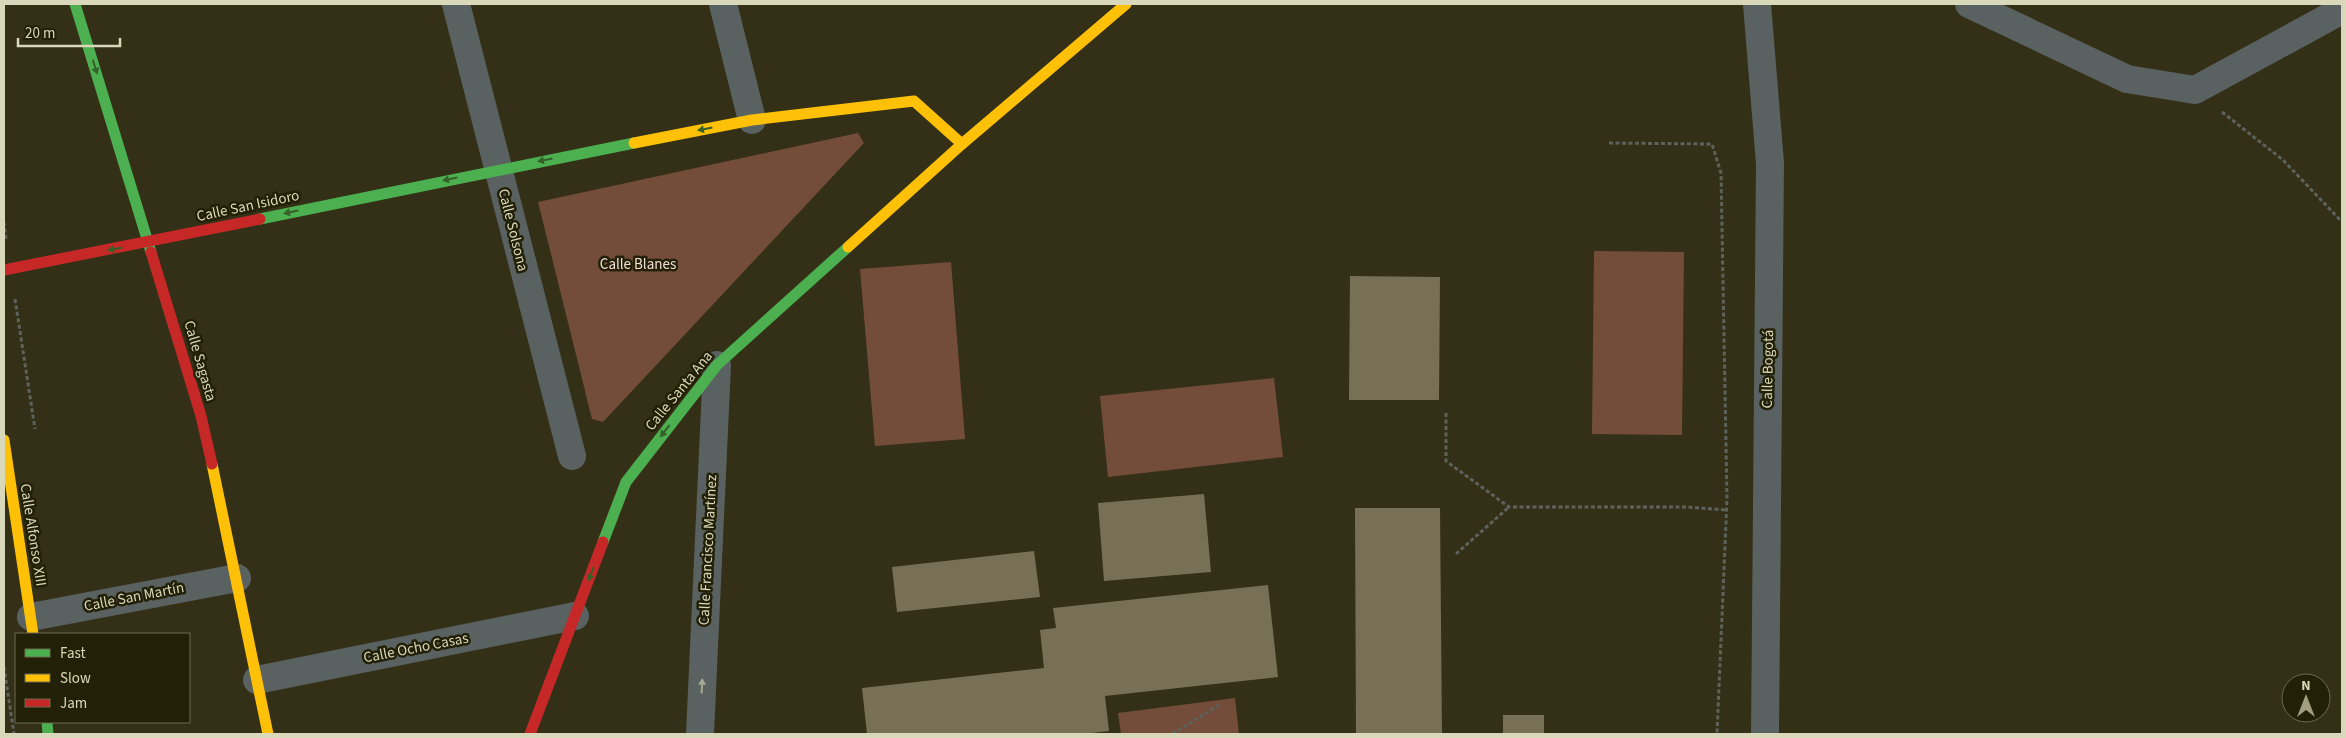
<svg xmlns="http://www.w3.org/2000/svg" width="2346" height="738" font-family="'Source Sans 3',sans-serif">
<style>
.green{fill:#734d3a}
.building{fill:#776f56}
.lines{fill:none;stroke-linecap:round;stroke-linejoin:round}
.path{stroke:#5e625c;stroke-width:3;stroke-dasharray:4 2.5;stroke-linecap:butt}
.street{stroke:#596161;stroke-width:28}
.fast{stroke:#4caf50;stroke-width:11}
.slow{stroke:#ffc107;stroke-width:11}
.jam{stroke:#c62828;stroke-width:11}
.oneway{fill:#356028}
.oneway2{fill:#a6a896}
.labels{text-anchor:middle;dominant-baseline:central;stroke-width:5;stroke-linejoin:round;paint-order:stroke}
.street-label{font-size:15px;fill:#dad8ba;stroke:#232008}
.park-label{font-size:15px;fill:#f3ded6;stroke:#232008}
</style>
<rect width="100%" height="100%" fill="#333017"/>
<g class="green">
<polygon points="858,133 864,143 603,422 592,419 538,202"/>
<polygon points="1594,251 1684,252 1682,435 1592,434"/>
<polygon points="951,262 965,439 875,446 860,269"/>
<polygon points="1274,378 1283,457 1108,477 1100,396"/>
<polygon points="1235,698 1239,734 1121,734 1118,713"/>
</g>
<g class="building">
<polygon points="1350,276 1440,277 1439,400 1349,400"/>
<polygon points="1204,494 1211,572 1104,581 1098,503"/>
<polygon points="1355,508 1440,508 1442,734 1356,734"/>
<polygon points="1034,551 1040,597 897,612 892,567"/>
<polygon points="1268,585 1278,677 1105,696 1109,731 1083,734 867,734 862,688 1044,668 1040,630 1056,628 1053,608"/>
<rect x="1503" y="715" width="41" height="19"/>
</g>
<g class="lines">
<g class="path">
<polyline points="2222,112 2283,160 2342,222"/>
<polyline points="1609,143 1712,144 1721,173 1727,499 1717,734"/>
<polyline points="4,222 6,239"/>
<polyline points="15,299 35,429"/>
<polyline points="1446,413 1446,461 1509,507 1687,507 1726,510"/>
<polyline points="1456,554 1509,507"/>
<polyline points="4,667 14,734"/>
<polyline points="1172,734 1219,705"/>
</g>
<g class="street">
<polyline points="456,4 572,456"/>
<polyline points="723,4 752,120"/>
<polyline points="1757,4 1770,163 1765,734"/>
<polyline points="1969,4 2127,79 2195,90 2342,10"/>
<polyline points="31,617 237,578"/>
<polyline points="257,680 575,616"/>
<polyline points="700,734 717,365"/>
</g>
<g class="fast">
<polyline points="75,4 151,252"/>
<polyline points="260,219 634,143"/>
<polyline points="603,542 626,482 717,365 848,247"/>
<polyline points="47,722 48,734"/>
</g>
<g class="slow">
<polyline points="634,143 752,120 914,101 962,144"/>
<polyline points="848,247 962,144 1126,4"/>
<polyline points="4,440 33,634"/>
<polyline points="212,464 268,734"/>
</g>
<g class="jam">
<polyline points="151,252 201,416 212,464"/>
<polyline points="4,270 260,219"/>
<polyline points="530,734 603,542"/>
</g>
</g>
<defs><path id="oneway-solid" d="M-6-.8H1V-3.2L6.5 0L1 3.2V.8H-6Z" transform="scale(1.25)"/></defs>
<g class="oneway">
<use href="#oneway-solid" transform="translate(95 67) rotate(73)"/>
<use href="#oneway-solid" transform="translate(705 129) rotate(169)"/>
<use href="#oneway-solid" transform="translate(545 160) rotate(169)"/>
<use href="#oneway-solid" transform="translate(450 179) rotate(168)"/>
<use href="#oneway-solid" transform="translate(291 212) rotate(168)"/>
<use href="#oneway-solid" transform="translate(115 249) rotate(169)"/>
<use href="#oneway-solid" transform="translate(665 431) rotate(128)"/>
<use href="#oneway-solid" transform="translate(591 574) rotate(111)"/>
</g>
<use class="oneway2" href="#oneway-solid" transform="translate(702 686) rotate(-87)"/>
<g class="labels">
<g class="street-label">
<text transform="translate(248 206) rotate(-12)">Calle San Isidoro</text>
<text transform="translate(513 230) rotate(76)">Calle Solsona</text>
<text transform="translate(200 361) rotate(74)">Calle Sagasta</text>
<text transform="translate(1768 369) rotate(-89)">Calle Bogotá</text>
<text transform="translate(679 391) rotate(-51)">Calle Santa Ana</text>
<text transform="translate(33 535) rotate(81)">Calle Alfonso XIII</text>
<text transform="translate(708 550) rotate(-87)">Calle Francisco Martínez</text>
<text transform="translate(134 597) rotate(-11)">Calle San Martín</text>
<text transform="translate(416 648) rotate(-11)">Calle Ocho Casas</text>
</g>
<g class="park-label">
<text x="638" y="264">Calle Blanes</text>
</g>
</g>
<rect width="2346" height="738" fill="none" stroke="#dad8ba" stroke-width="10"/>
<rect x="15" y="633" width="175" height="90" fill="#232008" stroke="#6c6a4f"/>
<rect x="25" y="649" width="25" height="8" fill="#4caf50" stroke="#6c6a4f"/>
<text x="60" y="658" font-size="15" fill="#dad8ba">Fast</text>
<rect x="25" y="674" width="25" height="8" fill="#ffc107" stroke="#6c6a4f"/>
<text x="60" y="683" font-size="15" fill="#dad8ba">Slow</text>
<rect x="25" y="699" width="25" height="8" fill="#c62828" stroke="#6c6a4f"/>
<text x="60" y="708" font-size="15" fill="#dad8ba">Jam</text>
<g transform="translate(2306 698)"><circle r="24" fill="#232008" stroke="#6c6a4f"/>
<path d="M0-4L9 19L0 12L-9 19Z" fill="#a09d81"/>
<text y="-8" font-size="14" font-weight="bold" text-anchor="middle" fill="#dad8ba">N</text>
</g>
<path d="M18 38v8h102v-8" fill="none" stroke="#dad8ba" stroke-width="2.5"/>
<text x="25" y="38" font-size="15" fill="#dad8ba" stroke="#232008" stroke-width="4" paint-order="stroke">20 m</text>
</svg>
